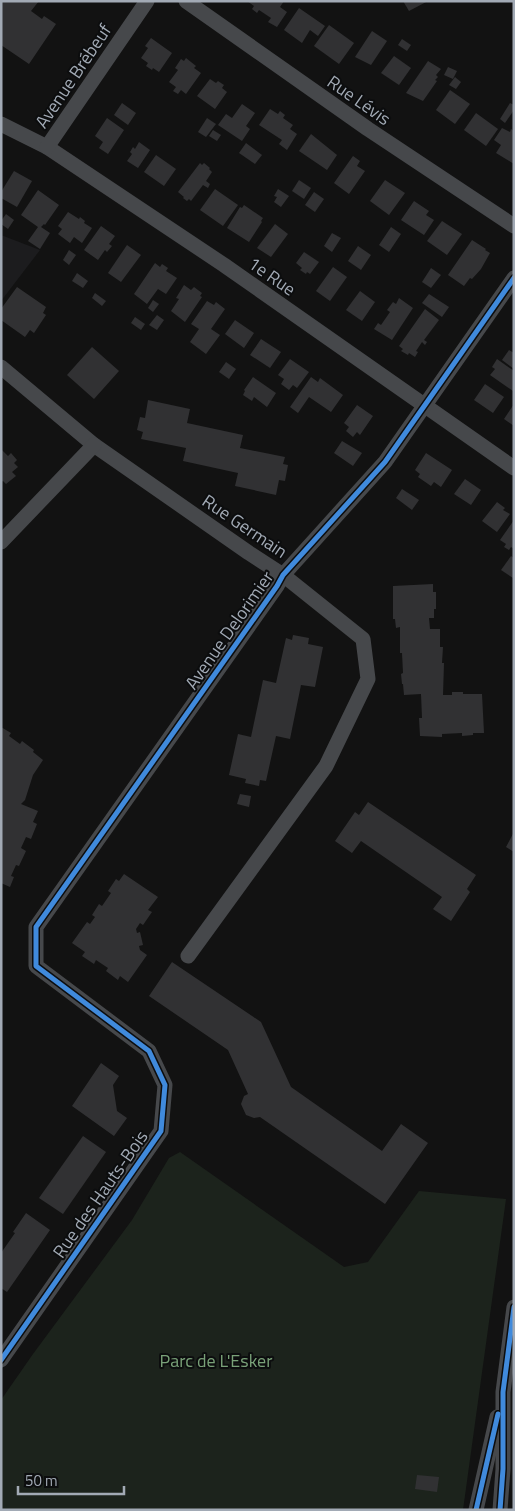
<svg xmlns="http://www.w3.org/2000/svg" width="515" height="1511" font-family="'Titillium Web',sans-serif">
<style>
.built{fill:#1c1c1e}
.green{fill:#1c231c}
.building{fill:#313133}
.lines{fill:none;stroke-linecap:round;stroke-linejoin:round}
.minor{stroke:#46484b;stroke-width:15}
.cycleway-casing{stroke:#0c0d0e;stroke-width:8}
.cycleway{stroke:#408adc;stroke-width:5}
.labels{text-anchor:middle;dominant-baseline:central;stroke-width:4;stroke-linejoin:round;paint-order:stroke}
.street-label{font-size:18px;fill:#a2aab5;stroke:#0c0d0e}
.park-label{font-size:18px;fill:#79a178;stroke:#0c0d0e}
</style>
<rect width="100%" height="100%" fill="#121212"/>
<polygon class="built" points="1,235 40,250 1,301"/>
<polygon class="green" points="180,1152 344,1267 368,1262 419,1191 506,1199 463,1510 1,1510 1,1400 33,1354 132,1220 169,1158"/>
<g class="building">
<polygon points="1,1 39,1 31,11 42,19 44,16 56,24 29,64 1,45"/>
<polygon points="247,1 284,1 280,7 287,12 277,27 268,22 271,18 259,10 257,13 252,9 254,6"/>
<polygon points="403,1 428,1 409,11"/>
<polygon points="299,8 325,26 318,36 310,30 302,43 284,30"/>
<polygon points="329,25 354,43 339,64 314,46"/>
<polygon points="372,31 387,41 371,65 355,57"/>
<polygon points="151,38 172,53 159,72 153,68 152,70 146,66 148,63 141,58 148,48 145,46"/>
<polygon points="402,39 411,45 407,51 398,45"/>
<polygon points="394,56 411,68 399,85 381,73"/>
<polygon points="186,58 196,66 194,68 201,73 186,94 181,90 178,94 173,91 176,87 169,82 178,70 175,68 181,59 184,61"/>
<polygon points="428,61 441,69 436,75 438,77 435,80 437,81 423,101 406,93"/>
<polygon points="448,67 457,71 453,79 444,75"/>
<polygon points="455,77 461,82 456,89 449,85"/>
<polygon points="210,79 216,83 218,81 224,85 222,88 227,92 215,109 197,96"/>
<polygon points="450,90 470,104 455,124 436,110"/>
<polygon points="122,103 136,113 128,125 114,115"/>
<polygon points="510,103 514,105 514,110 505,123 500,119"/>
<polygon points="242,104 255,113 246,126 250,129 242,141 218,125 226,114 232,118"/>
<polygon points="270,109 278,114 280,111 285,115 283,118 293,125 290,129 297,134 287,150 279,144 282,140 259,125"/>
<polygon points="476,113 498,129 486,146 464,130"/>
<polygon points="107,118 124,130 108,154 99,148 103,142 95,136"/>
<polygon points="207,118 216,124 206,137 198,132"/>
<polygon points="502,128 510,132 511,129 514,131 514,164 496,153 501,145 494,140"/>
<polygon points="213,130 221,135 217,141 209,136"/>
<polygon points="311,134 337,155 327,170 299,151"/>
<polygon points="139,142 150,150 138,168 127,161 132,154 130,152 133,147 135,149"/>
<polygon points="246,143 262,155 255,164 239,153"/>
<polygon points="156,155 176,169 164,186 144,172"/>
<polygon points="353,156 360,161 357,166 365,171 349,194 334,183"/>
<polygon points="200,163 202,165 204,163 210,168 209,169 212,172 206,181 210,184 208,188 203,185 191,201 189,199 187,201 183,198 184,197 178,192"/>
<polygon points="14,171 32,181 17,207 1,198 1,192"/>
<polygon points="299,180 311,188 304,199 292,191"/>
<polygon points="385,180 405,193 389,215 370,201"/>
<polygon points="215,189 238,205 223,226 200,210"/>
<polygon points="278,189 289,196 281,207 274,202 277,197 274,196"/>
<polygon points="38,190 59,205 45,225 44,224 41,227 50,233 40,249 28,241 38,227 21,215"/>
<polygon points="314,192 324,199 315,212 305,205"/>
<polygon points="414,201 429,211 426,215 434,220 424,235 401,220"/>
<polygon points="244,205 263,218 261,221 262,222 249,242 227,228 240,207 242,208"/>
<polygon points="68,212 79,219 80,217 85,221 84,223 92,228 82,243 74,237 70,243 58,234 62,229 58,226"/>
<polygon points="6,214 14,220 8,229 1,224 1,221"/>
<polygon points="442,221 462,234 447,255 427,241"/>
<polygon points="275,224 288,234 271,257 257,248"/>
<polygon points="101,226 115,236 109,244 112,246 107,252 105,250 98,260 84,250"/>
<polygon points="391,227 401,234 389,252 379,245"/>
<polygon points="332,233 341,238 332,252 324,246"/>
<polygon points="472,240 486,249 485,250 490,253 481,269 472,279 470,278 464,286 448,275"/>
<polygon points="127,245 141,255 121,282 108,273"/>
<polygon points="358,246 371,255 361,270 348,261"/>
<polygon points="69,250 76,255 69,265 63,260"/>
<polygon points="304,252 319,262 310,274 307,272 306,274 300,270 302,268 296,263"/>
<polygon points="155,263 160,267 162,264 168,268 166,271 177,278 166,294 158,289 147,304 134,294"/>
<polygon points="333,267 347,277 330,301 316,291"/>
<polygon points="431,268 441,275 431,288 422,282"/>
<polygon points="77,273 88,281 83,288 72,281"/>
<polygon points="184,285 191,290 194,287 202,293 200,296 202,297 185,322 171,311 179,299 176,298"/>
<polygon points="17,287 46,307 43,313 46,315 34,333 30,330 25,337 1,320 1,309"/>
<polygon points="360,291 375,302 362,321 346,310"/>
<polygon points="95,293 106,301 102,306 92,298"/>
<polygon points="429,294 449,307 442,317 422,303"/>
<polygon points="399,298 413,308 392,340 374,329 378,323 381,325 390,312 387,310 393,302 396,304"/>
<polygon points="153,300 159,304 153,312 148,308"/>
<polygon points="207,301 214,305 216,302 225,309 211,329 220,335 206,354 190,342 199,329 191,324"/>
<polygon points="425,309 439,320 424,340 427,342 425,345 422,342 416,351 418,352 415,357 409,353 408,355 401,351 403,349 399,346"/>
<polygon points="157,315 164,320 157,330 149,325"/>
<polygon points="135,317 145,324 141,330 131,323"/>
<polygon points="235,320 254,333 244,348 225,334"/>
<polygon points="261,339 281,352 270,368 250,355"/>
<polygon points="92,347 119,371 94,399 67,375"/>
<polygon points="509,350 514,353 514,369 502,360"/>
<polygon points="290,359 309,372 297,388 293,385 289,390 281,384 284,379 278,375"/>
<polygon points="497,359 514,371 513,391 490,375 495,369 492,367"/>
<polygon points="226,362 236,369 229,379 219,372"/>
<polygon points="253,377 276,393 267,407 254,397 252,401 243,395 245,391 244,390"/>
<polygon points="311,377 318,382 320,378 343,395 331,412 309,397 298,413 290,407"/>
<polygon points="485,384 504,397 493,413 474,400"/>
<polygon points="148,400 190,409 187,423 243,435 240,448 285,457 283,464 288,465 285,481 279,480 276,495 235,486 238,473 183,461 186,448 141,439 143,432 137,430 140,417 145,418"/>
<polygon points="514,404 514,426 504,419"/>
<polygon points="357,405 373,416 360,435 357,432 353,437 346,431 349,427 344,423"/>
<polygon points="342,441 362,453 353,466 334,453"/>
<polygon points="1,449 8,456 11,453 17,460 14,463 18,467 12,472 16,476 6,484 3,481 1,482"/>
<polygon points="426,453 452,470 441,487 434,482 431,486 418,477 420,474 415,470"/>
<polygon points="465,479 481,490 471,505 454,494"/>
<polygon points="402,489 419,500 412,510 396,498"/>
<polygon points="497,502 505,508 503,510 510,514 497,532 482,521"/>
<polygon points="514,520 514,549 511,547 509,550 504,547 506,544 500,540"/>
<polygon points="511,556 514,558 513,578 501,570"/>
<polygon points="433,584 433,592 436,592 436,609 434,609 434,618 429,618 430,629 440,629 440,647 443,647 442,663 444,663 443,695 452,695 452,692 463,692 463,694 482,694 484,733 473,733 473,735 462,736 462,733 442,734 442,737 420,736 419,718 422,718 421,694 404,695 403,684 402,684 401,674 403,673 402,653 400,653 400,627 396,628 395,619 393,619 393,586"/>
<polygon points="293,635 309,638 308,644 323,647 315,687 301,685 290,739 276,736 266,781 260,780 259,786 245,783 246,779 229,775 238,734 251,737 263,680 276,683 286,638 292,640"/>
<polygon points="1,727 11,733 9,736 20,744 22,741 34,750 33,752 43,760 33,775 25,800 21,804 38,811 33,822 37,824 31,839 26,837 21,848 26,851 19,866 16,865 11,876 14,877 10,887 1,883"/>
<polygon points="240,794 251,796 249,807 237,804"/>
<polygon points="368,802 476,875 467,889 470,892 451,921 433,909 442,897 361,841 352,853 335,841 355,812 359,815"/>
<polygon points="514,832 514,852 506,847"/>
<polygon points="124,874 158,897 148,910 152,912 143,925 140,923 136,929 137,933 140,932 143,945 139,946 140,950 147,955 128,982 120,976 118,980 106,971 108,968 96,960 94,964 82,956 85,952 72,943 87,922 90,924 95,917 92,915 99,904 102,906 111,893 108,891 116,879 119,881"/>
<polygon points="172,962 261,1022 291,1087 382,1151 401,1124 428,1143 385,1204 260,1117 254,1118 246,1115 241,1104 244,1096 248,1094 228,1050 149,996"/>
<polygon points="101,1063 119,1076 113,1085 117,1111 127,1118 114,1136 72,1106"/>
<polygon points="83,1136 106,1152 63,1214 39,1198"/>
<polygon points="26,1213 50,1230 7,1292 1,1288 1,1253 15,1233 13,1232"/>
<polygon points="417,1475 439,1477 437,1492 415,1489"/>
</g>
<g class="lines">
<g class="minor">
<polyline points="186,1 368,129 514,226"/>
<polyline points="1,124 47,147 224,265 514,468"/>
<polyline points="47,147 147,1"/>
<polyline points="1,367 94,445 249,553 283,575 363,639 368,679 326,766 188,956"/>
<polyline points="1,542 94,445"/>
<polyline points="1,1360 161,1131 165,1085 149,1051 36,966 36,927 277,586 283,575 385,462 514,278"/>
<polyline points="476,1510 497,1417"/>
<polyline points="500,1510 503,1469 503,1392 514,1307"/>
</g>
<defs>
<g id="cycleway">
<polyline points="1,1360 161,1131 165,1085 149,1051 36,966 36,927 277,586 283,575 385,462 514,278"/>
<polyline points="476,1510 498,1414"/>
<polyline points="500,1510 503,1469 503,1392 514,1307"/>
</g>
</defs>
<use href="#cycleway" class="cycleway-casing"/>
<use href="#cycleway" class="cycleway"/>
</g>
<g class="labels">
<g class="street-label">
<text transform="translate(73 76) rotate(-56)">Avenue Brébeuf</text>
<text transform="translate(359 100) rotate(35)">Rue Lévis</text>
<text transform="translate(272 276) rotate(35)">1e Rue</text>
<text transform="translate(245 526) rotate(34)">Rue Germain</text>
<text transform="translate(229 630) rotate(-55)">Avenue Delorimier</text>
<text transform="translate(100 1194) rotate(-55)">Rue des Hauts-Bois</text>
</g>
<g class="park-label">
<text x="216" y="1360">Parc de L'Esker</text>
</g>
</g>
<rect width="515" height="1511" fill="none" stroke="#a2aab5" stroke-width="5"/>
<path d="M18 1486v8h106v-8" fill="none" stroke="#a2aab5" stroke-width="2.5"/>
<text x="25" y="1486" font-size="15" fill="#a2aab5" stroke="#0c0d0e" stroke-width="4" paint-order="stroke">50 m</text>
</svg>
